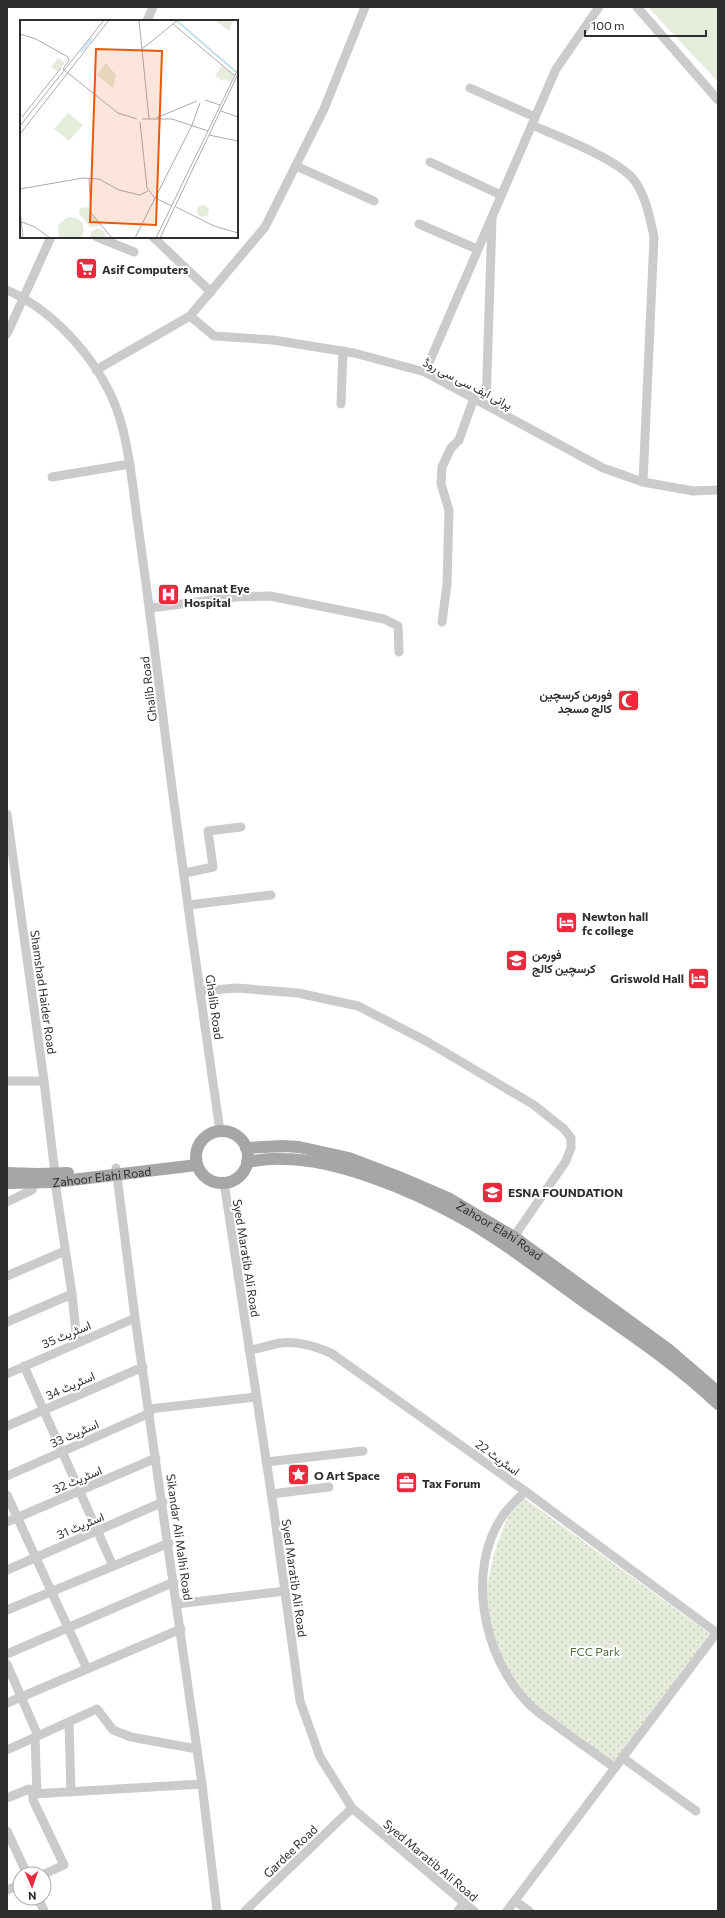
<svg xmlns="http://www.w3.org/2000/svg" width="725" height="1918" font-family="Commissioner,Vazirmatn,sans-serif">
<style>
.green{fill:#e5ecdb}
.park{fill:url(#park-dots)}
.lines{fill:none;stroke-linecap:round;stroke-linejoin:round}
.minor{stroke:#cbcbcb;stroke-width:9}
.major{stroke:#a6a6a6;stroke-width:12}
.labels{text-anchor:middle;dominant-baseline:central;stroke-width:4;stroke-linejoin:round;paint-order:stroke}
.poi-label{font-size:12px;font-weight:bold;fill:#2e2e2e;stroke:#fff;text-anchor:start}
.street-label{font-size:12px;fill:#2e2e2e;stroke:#fff}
.park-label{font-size:12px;fill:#526c3a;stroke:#fff}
.inset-river{fill:none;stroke:#c7dfed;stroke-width:2}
.inset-road{fill:none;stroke:#ababab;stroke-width:1}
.view{fill:#e8590c;fill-opacity:0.15;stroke:#e8590c;stroke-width:2}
.inset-edge{fill:none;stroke:#2e2e2e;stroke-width:2}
</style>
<defs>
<pattern id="park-dots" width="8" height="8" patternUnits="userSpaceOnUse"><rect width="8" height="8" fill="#e5ecdb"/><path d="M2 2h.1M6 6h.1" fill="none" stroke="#c5cbbc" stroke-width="1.8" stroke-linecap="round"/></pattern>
</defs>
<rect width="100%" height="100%" fill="#fff"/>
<polygon class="green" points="648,7 718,7 718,83 717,81"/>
<polygon class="park" points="524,1498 710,1634 614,1763 544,1713 525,1696 504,1664 493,1638 488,1615 487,1587 494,1553 508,1516"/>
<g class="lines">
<g class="minor">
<polyline points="637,7 718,100"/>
<polyline points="147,21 153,7"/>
<polyline points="470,88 535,117"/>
<path d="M532,125C557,136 618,159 634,180C646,196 650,218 654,237L643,482"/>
<polyline points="430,162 501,195"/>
<polyline points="296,166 374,201"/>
<polyline points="419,224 477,249"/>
<polyline points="97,237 134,252"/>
<polyline points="153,237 211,292"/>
<path d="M7,290C57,312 104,366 120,419C130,453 133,490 138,525C147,589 155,653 163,717C180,855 200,993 220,1131"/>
<polyline points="190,316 265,227 324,109 365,7"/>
<polyline points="7,334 51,237"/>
<polyline points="96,370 190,316 214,336 273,340 354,353 425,372 603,468 643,482 693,491 718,490"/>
<polyline points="425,372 556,69 599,7"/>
<polyline points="341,404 343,351"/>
<polyline points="486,405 492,220"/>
<polyline points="52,477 130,464"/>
<polyline points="150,608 236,597 270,596 384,619 398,626 399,652"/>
<polyline points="442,622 447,584 449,510 441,484 442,467 451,448 459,440 474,398"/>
<polyline points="7,814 44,1081 55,1174"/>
<polyline points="185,873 213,867 208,831 241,827"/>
<polyline points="189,905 271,895"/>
<polyline points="200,991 237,988 298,993 358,1006 426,1041 534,1105 564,1129 571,1138 571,1148 566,1161 511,1241"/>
<polyline points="7,1081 44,1081"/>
<polyline points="116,1168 135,1318 202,1784 217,1911"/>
<polyline points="55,1182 72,1294 77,1343"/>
<polyline points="224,1182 274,1512 300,1701 320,1757 352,1808 474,1911"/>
<polyline points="7,1202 32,1190 34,1183"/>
<polyline points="7,1276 65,1251"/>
<polyline points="7,1322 72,1294"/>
<path d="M249,1350C260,1349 269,1345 280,1343C298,1341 314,1346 331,1353L525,1491L717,1633"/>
<polyline points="24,1366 113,1566"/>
<polyline points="7,1374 135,1318"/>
<polyline points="149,1409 256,1397"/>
<polyline points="7,1426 143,1367"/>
<polyline points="266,1462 363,1451"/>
<polyline points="7,1476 150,1413"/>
<path d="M525,1491C518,1499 510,1506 504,1514C465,1569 483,1656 527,1702C536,1712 548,1719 558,1727C577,1741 596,1754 615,1768"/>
<polyline points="271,1494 329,1487"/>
<polyline points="7,1495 87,1669"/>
<polyline points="7,1522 156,1458"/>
<polyline points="7,1570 163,1502"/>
<polyline points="177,1604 285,1591"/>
<polyline points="7,1610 169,1543"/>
<polyline points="7,1654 174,1582"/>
<polyline points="7,1664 38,1736"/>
<polyline points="7,1703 181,1629"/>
<polyline points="69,1722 71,1792"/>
<polyline points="35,1737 37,1794"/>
<polyline points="7,1750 97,1709 113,1730 131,1737 197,1749"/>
<polyline points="623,1758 696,1811"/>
<polyline points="33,1794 33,1800 64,1865 44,1874"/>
<polyline points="7,1798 29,1789 33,1794 202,1784"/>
<polyline points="7,1831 27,1874"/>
<polyline points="7,1890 20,1885"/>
<polyline points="38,1898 44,1911"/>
<polyline points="515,1901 529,1911"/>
<polyline points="245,1911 352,1808"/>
<polyline points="458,1911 464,1902"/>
<polyline points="507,1911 718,1631"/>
</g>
<g class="major">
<circle cx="222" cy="1157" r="26"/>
<path id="s1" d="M246,1148L283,1146L299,1147L349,1158L399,1177L448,1198L514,1237L668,1349L718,1392"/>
<path d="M247,1162C259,1160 271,1158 283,1159C337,1159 411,1190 458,1216C502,1240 542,1272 583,1301C629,1333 677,1365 718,1404"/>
<polyline points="7,1173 38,1174 68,1173"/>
<path id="s2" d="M7,1183L55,1182L197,1165"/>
</g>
</g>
<defs>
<symbol id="supermarket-square" viewBox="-11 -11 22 22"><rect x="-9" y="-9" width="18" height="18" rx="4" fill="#ec2a3d" stroke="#fff"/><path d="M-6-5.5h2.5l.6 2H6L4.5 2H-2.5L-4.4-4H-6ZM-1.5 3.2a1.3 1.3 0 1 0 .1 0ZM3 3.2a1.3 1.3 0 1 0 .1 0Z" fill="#fff"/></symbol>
<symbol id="hospital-square" viewBox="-11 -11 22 22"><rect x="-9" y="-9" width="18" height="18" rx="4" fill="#ec2a3d" stroke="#fff"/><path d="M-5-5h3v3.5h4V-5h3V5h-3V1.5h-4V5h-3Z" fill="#fff"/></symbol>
<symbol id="mosque-square" viewBox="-11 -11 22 22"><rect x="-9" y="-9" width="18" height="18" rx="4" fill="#ec2a3d" stroke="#fff"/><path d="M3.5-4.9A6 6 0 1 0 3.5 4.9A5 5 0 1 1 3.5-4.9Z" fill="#fff"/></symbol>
<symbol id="hotel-square" viewBox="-11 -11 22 22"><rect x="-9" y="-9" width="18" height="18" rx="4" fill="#ec2a3d" stroke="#fff"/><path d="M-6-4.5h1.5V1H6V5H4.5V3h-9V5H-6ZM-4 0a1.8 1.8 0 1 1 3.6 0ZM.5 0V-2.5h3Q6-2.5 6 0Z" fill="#fff"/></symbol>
<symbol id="university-square" viewBox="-11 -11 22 22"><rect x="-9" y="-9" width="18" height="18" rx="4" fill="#ec2a3d" stroke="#fff"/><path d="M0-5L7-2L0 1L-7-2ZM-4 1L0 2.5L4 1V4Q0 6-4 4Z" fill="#fff"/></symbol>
<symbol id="school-square" viewBox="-11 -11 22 22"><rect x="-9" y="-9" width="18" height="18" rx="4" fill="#ec2a3d" stroke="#fff"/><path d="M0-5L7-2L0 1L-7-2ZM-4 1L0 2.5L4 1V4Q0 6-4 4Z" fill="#fff"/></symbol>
<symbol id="sight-square" viewBox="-11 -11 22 22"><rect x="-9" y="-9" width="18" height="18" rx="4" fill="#ec2a3d" stroke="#fff"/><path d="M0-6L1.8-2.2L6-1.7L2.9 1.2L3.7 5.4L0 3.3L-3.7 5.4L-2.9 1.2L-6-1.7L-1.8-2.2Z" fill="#fff"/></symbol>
<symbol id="office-square" viewBox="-11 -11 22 22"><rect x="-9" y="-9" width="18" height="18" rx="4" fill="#ec2a3d" stroke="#fff"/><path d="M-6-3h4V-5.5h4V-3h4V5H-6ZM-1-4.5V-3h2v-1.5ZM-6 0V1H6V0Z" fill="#fff"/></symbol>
</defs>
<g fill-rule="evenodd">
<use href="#supermarket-square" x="74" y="256" width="25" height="25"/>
<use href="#hospital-square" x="156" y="582" width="25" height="25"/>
<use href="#mosque-square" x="616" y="688" width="25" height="25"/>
<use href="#hotel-square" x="554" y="910" width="25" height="25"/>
<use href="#university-square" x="504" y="948" width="25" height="25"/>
<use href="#hotel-square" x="686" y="966" width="25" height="25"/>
<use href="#school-square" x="480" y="1180" width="25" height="25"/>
<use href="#sight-square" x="286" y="1462" width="25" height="25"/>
<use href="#office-square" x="394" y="1470" width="25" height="25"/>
</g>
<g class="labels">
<g class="poi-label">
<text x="102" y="269">Asif Computers</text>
<text x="184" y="588">Amanat Eye<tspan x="184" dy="14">Hospital</tspan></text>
<text x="612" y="694" text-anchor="end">فورمن کرسچین<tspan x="612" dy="14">کالج مسجد</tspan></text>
<text x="582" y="916">Newton hall<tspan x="582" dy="14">fc college</tspan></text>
<text x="532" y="954">فورمن<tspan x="532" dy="14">کرسچین کالج</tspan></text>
<text x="684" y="978" text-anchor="end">Griswold Hall</text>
<text x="508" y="1192">ESNA FOUNDATION</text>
<text x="314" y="1475">O Art Space</text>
<text x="422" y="1483">Tax Forum</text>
</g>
<g class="street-label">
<text transform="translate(468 383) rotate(27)">پرانی ایف سی سی روڈ</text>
<text transform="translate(148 689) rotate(-97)">Ghalib Road</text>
<text transform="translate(44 992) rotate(82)">Shamshad Haider Road</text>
<text transform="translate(215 1007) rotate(82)">Ghalib Road</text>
<text stroke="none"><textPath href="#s2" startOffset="95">Zahoor Elahi Road</textPath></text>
<text stroke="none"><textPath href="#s1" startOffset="272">Zahoor Elahi Road</textPath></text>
<text transform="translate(247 1258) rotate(81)">Syed Maratib Ali Road</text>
<text transform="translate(66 1334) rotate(-23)">اسٹریٹ 35</text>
<text transform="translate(70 1385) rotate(-24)">اسٹریٹ 34</text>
<text transform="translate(74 1433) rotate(-24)">اسٹریٹ 33</text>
<text transform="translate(498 1457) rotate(36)">اسٹریٹ 22</text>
<text transform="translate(77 1479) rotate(-23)">اسٹریٹ 32</text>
<text transform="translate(80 1525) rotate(-23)">اسٹریٹ 31</text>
<text transform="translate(180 1537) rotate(82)">Sikandar Ali Malhi Road</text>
<text transform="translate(295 1578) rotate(82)">Syed Maratib Ali Road</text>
<text transform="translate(290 1851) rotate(-44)">Gardee Road</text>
<text transform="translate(431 1860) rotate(40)">Syed Maratib Ali Road</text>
</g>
<g class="park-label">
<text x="595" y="1651">FCC Park</text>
</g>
</g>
<g transform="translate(20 20)">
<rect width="218" height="218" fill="#fff"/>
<path d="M38,38L45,43L38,51L31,47ZM202,46L214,55L211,62L205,59L203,61L195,56ZM69,187L71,195L81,206L70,207L59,193L60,188ZM48,197L56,198L62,202L64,211L61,218L39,217L38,205ZM78,208L85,212L86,218H70L71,212Z" fill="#e5ecdb"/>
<path d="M177 191a6 6 0 1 1 12 0a6 6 0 1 1-12 0Z" fill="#e5ecdb"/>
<path d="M195,0H213L209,11ZM86,43L96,55L93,68L77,55ZM48,93L63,105L49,121L34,109Z" fill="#e5ecdb"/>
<path class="inset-river" d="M156,0L216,52M61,32L72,18"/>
<path class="inset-road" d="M119,0L129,99M153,4L215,56M0,14L16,19L48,37L49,40L43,49L98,93L117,99M122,29L158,0M185,80L200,85M201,91L218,97M2,97L41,48M136,98L177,81M122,99H152L188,111M120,102L127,168L135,178L152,186M0,106L84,0M0,114L89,0M189,115L218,121M69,158L71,193L92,218M0,169L63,158L79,159L99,170L120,175L128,171M156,187L194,206L218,213M0,189L3,218M2,202L15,207L30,218M115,218L172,105L180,83M136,218L218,49M140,218L218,54"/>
<path class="view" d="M76,29L142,31L136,205L70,202Z"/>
<rect width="218" height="218" class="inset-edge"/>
</g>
<rect width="725" height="1918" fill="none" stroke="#2e2e2e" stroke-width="16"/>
<g transform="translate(32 1886) rotate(178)"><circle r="19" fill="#ffffff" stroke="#ababab"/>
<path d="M0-3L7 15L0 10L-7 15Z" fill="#ec2a3d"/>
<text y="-6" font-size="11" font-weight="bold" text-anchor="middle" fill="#2e2e2e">N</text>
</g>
<path d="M585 30v6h121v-6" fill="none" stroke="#2e2e2e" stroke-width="2"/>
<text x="591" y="30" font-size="12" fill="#2e2e2e" stroke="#ffffff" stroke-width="3" paint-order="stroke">100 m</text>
</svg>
